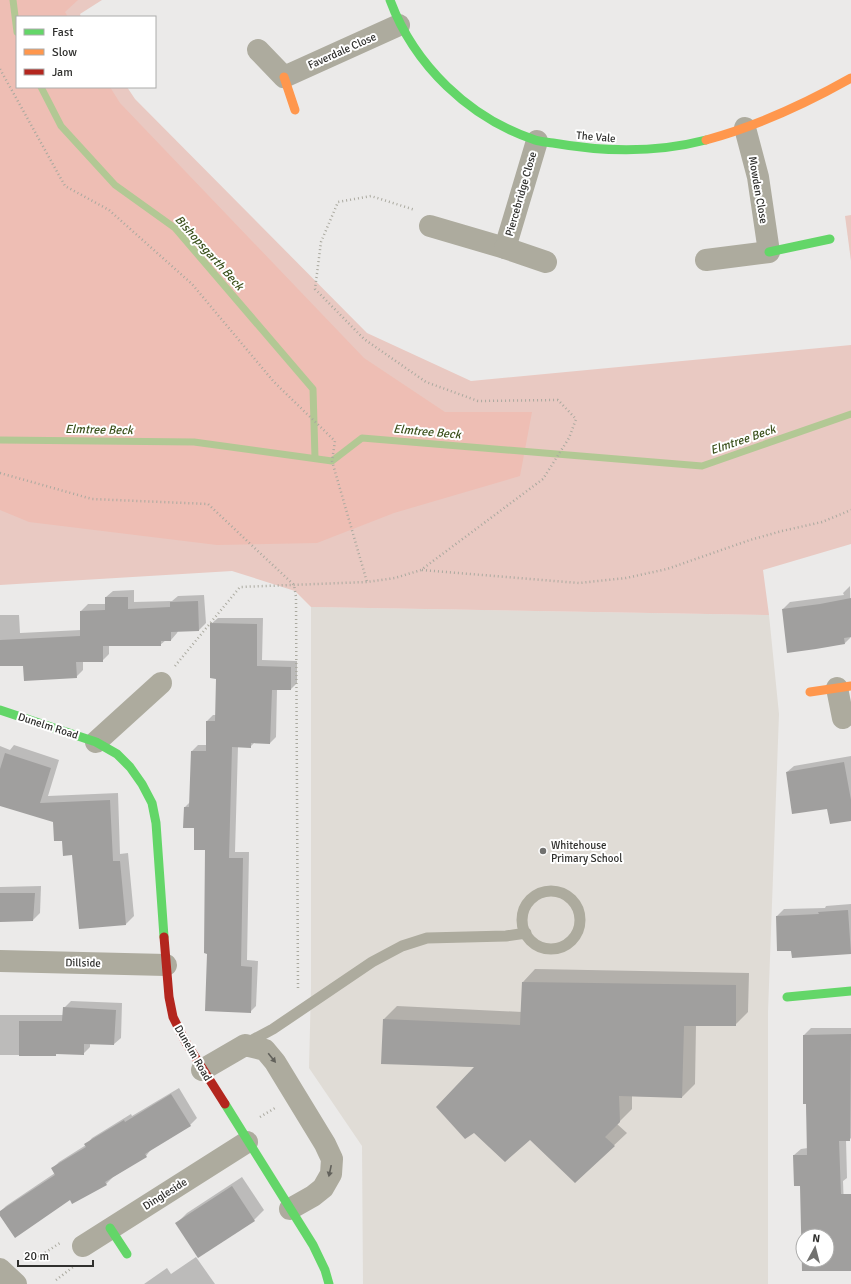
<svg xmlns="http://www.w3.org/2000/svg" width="851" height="1284" font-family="Signika,sans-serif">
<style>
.built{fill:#e0dcd6}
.green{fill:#e9c9c2}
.forest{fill:#eebeb4}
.shadow{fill:#0003;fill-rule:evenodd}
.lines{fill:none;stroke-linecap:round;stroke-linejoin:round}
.stream{stroke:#b2c894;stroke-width:7}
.building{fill:#a09f9e;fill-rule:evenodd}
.path{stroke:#aaa99f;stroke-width:2.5;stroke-dasharray:1 3;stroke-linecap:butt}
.lane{stroke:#adab9e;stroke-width:11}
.street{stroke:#adab9e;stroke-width:22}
.fast{stroke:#63d668;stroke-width:9}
.slow{stroke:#ff974d;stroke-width:9}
.jam{stroke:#b3261e;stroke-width:9}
.oneway{fill:#62615b}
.poi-dot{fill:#71716f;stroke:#fff;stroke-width:1.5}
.labels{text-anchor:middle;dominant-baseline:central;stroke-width:4;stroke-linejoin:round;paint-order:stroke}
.street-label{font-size:11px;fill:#30302e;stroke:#fff}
.poi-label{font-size:11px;fill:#30302e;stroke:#fff;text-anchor:start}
.water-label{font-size:12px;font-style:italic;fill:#3a501b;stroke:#fff}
</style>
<rect width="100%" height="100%" fill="#ebeae9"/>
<polygon class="built" points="311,607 769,615 779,714 768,1012 768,1284 363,1284 362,1146 309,1068 311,988"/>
<g class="green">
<polygon points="0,0 102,0 80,14 81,17 17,17 17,87 127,87 135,99 367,333 471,381 851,345 851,544 763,570 769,615 311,607 295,591 232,571 0,585"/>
<polygon points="851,215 851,261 845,216"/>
</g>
<polygon class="forest" points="0,0 78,0 65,12 68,17 17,17 17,87 110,87 120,103 364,358 445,412 532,412 520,476 394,513 317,543 217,545 29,522 0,510"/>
<g class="shadow">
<polygon points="850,586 851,637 845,643 783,609 790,602 844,595 843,593"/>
<polygon points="134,590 134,602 172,601 178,596 204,595 206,623 199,630 178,631 177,633 171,640 166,640 160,645 109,645 109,654 102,661 83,661 83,670 76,677 24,665 0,665 0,615 19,615 20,633 81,630 81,611 88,604 106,604 106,597 113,591"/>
<polygon points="218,618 263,618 262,660 297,661 297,683 291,689 277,689 276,737 270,743 255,742 250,747 238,746 235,852 249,852 247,960 258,961 256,1006 250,1012 208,953 206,849 185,807 190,802 192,751 198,745 207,745 207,721 213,715 216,715 217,678 211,624"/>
<polygon points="14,745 59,760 48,796 118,793 120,854 128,853 134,916 126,924 80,928 73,854 63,840 54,821 0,805 0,746 10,750"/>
<polygon points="851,756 851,820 828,808 787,772 794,766"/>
<polygon points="41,886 40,913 33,920 0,921 0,887"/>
<polygon points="851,904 851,953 792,957 792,950 777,916 784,909 825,908 826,906"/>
<polygon points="535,969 749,973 748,1012 735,1025 696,1025 695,1084 682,1097 632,1096 632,1109 617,1124 627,1133 575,1182 476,1067 382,1063 384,1019 397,1006 522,1012 523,982"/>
<polygon points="71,1001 122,1003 121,1038 114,1044 90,1043 90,1047 83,1054 58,1053 55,1055 0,1055 0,1015 64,1015 64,1008"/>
<path d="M811,1028H851V1138L849,1140H846L847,1178L843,1181L845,1236H851V1270H803L801,1185L794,1155L801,1149L808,1148L804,1035ZM803,1236H827V1260H803Z"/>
<polygon points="179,1088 197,1118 190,1125 152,1148 146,1156 113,1177 106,1184 70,1199 0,1214 0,1212 6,1206 55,1173 52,1169 59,1162 86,1145 92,1138 131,1114 132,1116"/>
<polygon points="242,1177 264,1210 254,1220 177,1223 187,1213"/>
<polygon points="196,1257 215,1284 144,1284 167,1268 171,1274"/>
</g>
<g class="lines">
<g class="stream">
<polyline points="13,0 17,32"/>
<polyline points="41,87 61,126 115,185 175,228 313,389 315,458"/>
<polyline points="0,440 194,442 332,461 362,438 702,466 851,414"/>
</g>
</g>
<g class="building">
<polygon points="105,597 128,597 128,609 170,607 170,602 198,601 199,631 171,632 171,641 161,641 161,646 103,646 103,662 76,662 77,678 24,681 23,666 0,666 0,640 80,636 80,611 105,610"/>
<polygon points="851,598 851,637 844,638 845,644 816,649 787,653 782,609 820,604"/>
<polygon points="210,623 257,624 257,666 291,667 291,690 272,690 270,744 251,743 251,748 232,747 229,858 243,858 241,966 252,967 251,1013 205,1011 207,954 204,953 205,850 194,850 194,828 183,828 184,807 189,807 191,751 206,751 206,721 215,721 216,679 210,678"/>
<polygon points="5,753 51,768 40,803 110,800 113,861 120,861 126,925 79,929 72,855 63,856 62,841 54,841 53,822 0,806 0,769"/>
<polygon points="844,762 851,800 851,821 830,824 827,809 792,814 786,772"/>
<polygon points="0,893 35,893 33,921 0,922"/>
<polygon points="848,910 851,954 792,958 791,951 777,951 776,916 819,914 818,912"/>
<polygon points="522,982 736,985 736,1026 684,1026 682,1098 619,1096 620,1122 605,1137 615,1146 575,1183 530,1140 505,1162 474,1133 465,1139 436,1107 474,1067 381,1064 383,1019 520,1025"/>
<polygon points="63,1007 116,1010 114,1045 84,1044 84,1055 56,1054 56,1056 19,1056 19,1021 62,1021"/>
<path d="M851,1034L850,1141H839L841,1194H851V1271H802L800,1186H794L793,1155H807L806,1104H803V1035ZM803,1236H827V1260H803Z"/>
<polygon points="171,1094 191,1126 145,1154 147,1157 105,1182 107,1185 72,1204 70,1200 15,1238 0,1216 0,1211 55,1175 51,1168 86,1147 84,1144 124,1120 125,1122"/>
<polygon points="232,1186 255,1221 198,1258 175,1223"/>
</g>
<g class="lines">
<g class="path">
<polyline points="0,69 65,186 109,210 192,284 274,382 335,441 332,461 367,582"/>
<polyline points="0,473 92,499 208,504 294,585 296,597 298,990"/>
<polyline points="422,570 579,583 626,578 667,569 750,540 782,531 822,522 851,510"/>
<polyline points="175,666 240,587 367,582 395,578 421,570 543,479 569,438 576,419 558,400 478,401 426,382 364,339 315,289 321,242 338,202 371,196 415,210"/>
<polyline points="260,1117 275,1108"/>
<polyline points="35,1259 60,1243"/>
<polyline points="56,1280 73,1267"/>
</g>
<g class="lane">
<circle cx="551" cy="920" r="29"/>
<polyline points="245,1044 273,1029 372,962 402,946 427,938 506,936 526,933"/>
</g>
<g class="street">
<polyline points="258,50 284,77 399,25"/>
<polyline points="430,226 505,248 537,141"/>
<polyline points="505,248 546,262"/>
<polyline points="706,260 769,252 758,177 745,128"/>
<polyline points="837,688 843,718"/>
<polyline points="96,742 161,683"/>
<polyline points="0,961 166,965"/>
<polyline points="202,1070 245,1045 265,1050 275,1062 325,1144 332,1159 331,1174 323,1188 313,1196 290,1209"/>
<polyline points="83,1246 247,1142"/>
<polyline points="0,1269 16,1284"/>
</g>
<g class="fast">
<path d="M390,0C414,65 469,118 535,140C541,142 547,142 553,143C604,152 656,153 706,140"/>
<polyline points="769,252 830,239"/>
<polyline points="0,710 96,742 117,754 130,767 142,784 152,803 156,823 164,937"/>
<polyline points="787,997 851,991"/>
<polyline points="225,1104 313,1245 325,1270 329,1284"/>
<polyline points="110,1228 127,1254"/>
</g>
<g class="slow">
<polyline points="284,77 295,110"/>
<path d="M706,140C757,126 805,104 851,78"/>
<polyline points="810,692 851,686"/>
</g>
<polyline class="jam" points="164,937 169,997 173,1017 185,1041 225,1104"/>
</g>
<defs><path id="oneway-solid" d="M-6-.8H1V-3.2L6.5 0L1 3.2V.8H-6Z"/></defs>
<g class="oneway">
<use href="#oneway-solid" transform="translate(272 1058) rotate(51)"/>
<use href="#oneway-solid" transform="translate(330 1171) rotate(102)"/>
</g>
<circle class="poi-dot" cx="543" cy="851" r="4"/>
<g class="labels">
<g class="street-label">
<text transform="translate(342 51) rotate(-24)">Faverdale Close</text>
<text transform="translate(596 137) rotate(5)">The Vale</text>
<text transform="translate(758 190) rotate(80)">Mowden Close</text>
<text transform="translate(521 194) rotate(-74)">Piercebridge Close</text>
<text transform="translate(48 726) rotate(18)">Dunelm Road</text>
<text transform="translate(83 963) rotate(1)">Dillside</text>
<text transform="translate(193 1053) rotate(60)">Dunelm Road</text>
<text transform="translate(165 1194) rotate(-32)">Dingleside</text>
</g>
<g class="poi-label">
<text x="551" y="845">Whitehouse<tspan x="551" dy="13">Primary School</tspan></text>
</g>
<g class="water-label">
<text transform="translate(209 253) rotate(48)">Bishopsgarth Beck</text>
<text transform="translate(99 430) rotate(1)">Elmtree Beck</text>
<text transform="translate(427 432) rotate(5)">Elmtree Beck</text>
<text transform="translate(743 440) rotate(-19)">Elmtree Beck</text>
</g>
</g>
<rect x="16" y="16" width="140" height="72" fill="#ffffff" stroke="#acacab"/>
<rect x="24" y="29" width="20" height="6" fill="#63d668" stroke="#acacab"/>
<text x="52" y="36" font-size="12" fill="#30302e">Fast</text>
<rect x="24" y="49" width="20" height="6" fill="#ff974d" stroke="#acacab"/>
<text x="52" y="56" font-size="12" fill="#30302e">Slow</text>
<rect x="24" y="69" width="20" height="6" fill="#b3261e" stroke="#acacab"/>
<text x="52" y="76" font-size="12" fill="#30302e">Jam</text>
<g transform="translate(815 1248) rotate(7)"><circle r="19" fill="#ffffff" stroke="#acacab"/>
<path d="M0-3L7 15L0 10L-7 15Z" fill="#71716f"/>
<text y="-6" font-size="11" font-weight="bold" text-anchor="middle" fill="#30302e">N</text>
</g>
<path d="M18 1260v6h75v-6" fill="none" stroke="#30302e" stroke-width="2"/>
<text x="24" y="1260" font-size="12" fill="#30302e" stroke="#ffffff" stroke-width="3" paint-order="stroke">20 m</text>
</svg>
